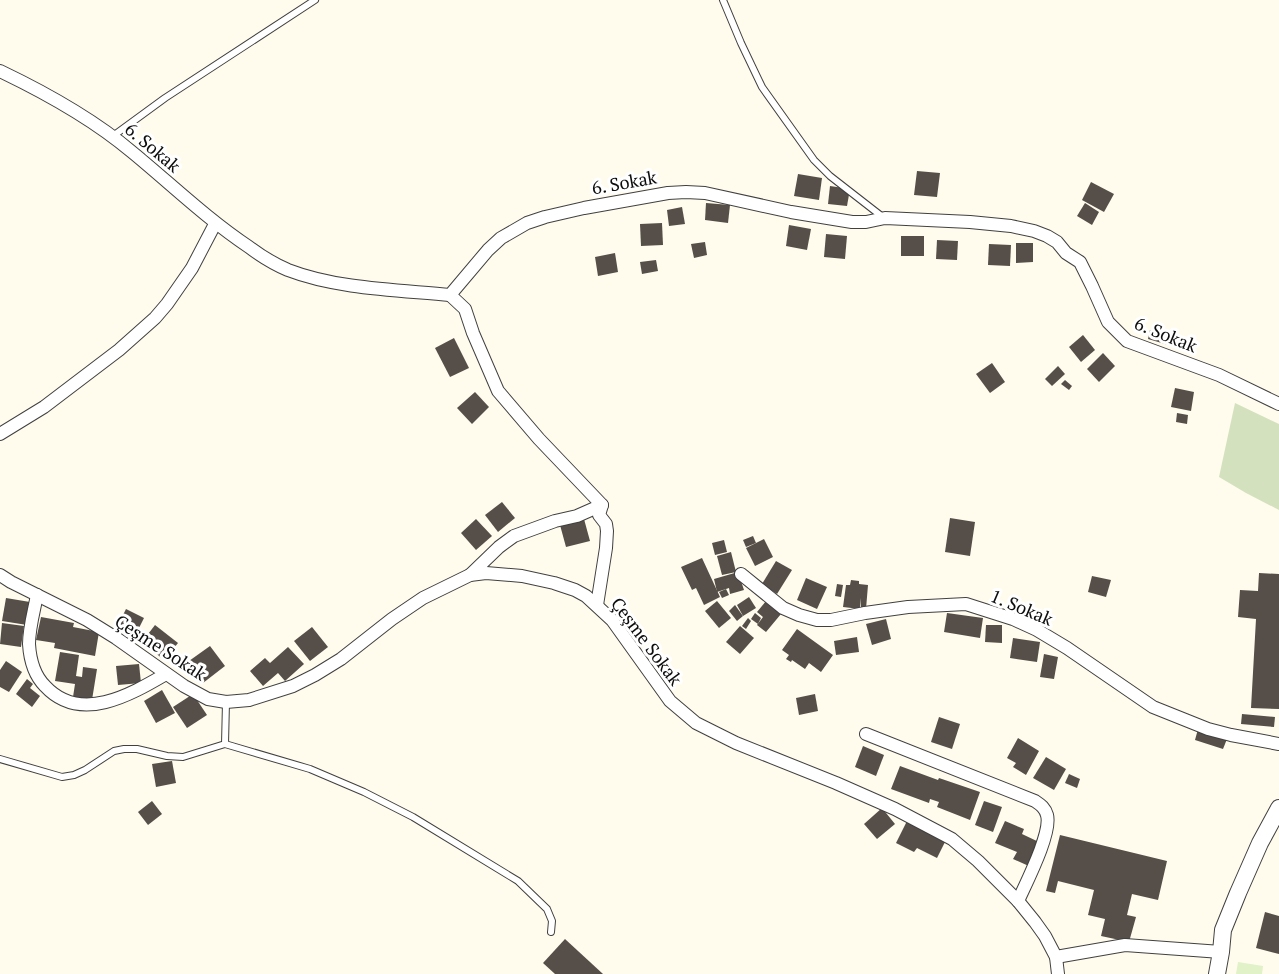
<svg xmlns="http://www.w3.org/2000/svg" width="1279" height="974" font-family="'PT Serif',serif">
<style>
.cemetery{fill:#d4e1be}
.pitch{fill:#e1f1c8}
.building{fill:#564f49}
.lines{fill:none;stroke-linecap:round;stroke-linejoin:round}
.service-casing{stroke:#404040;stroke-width:8}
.minor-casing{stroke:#404040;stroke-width:14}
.tertiary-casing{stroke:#404040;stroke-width:18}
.service{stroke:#fff;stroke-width:6}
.minor{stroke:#fff;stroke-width:12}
.tertiary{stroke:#fff;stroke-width:16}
.labels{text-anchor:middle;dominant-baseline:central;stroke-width:6;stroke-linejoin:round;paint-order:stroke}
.street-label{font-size:18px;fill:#0d0d0d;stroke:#fff}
</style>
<rect width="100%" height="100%" fill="#fffced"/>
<polygon class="cemetery" points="1235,403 1279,424 1279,510 1246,493 1219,477"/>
<polygon class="pitch" points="1238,962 1263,966 1262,974 1236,974"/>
<g class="building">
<polygon points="917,171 940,173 937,197 914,195"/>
<polygon points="798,174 822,178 819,200 794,196"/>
<polygon points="1091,182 1114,194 1104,212 1082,200"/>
<polygon points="830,186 850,189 847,206 828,204"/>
<polygon points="706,203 730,205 728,223 705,220"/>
<polygon points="1085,203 1099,212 1092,225 1077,216"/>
<polygon points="682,207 685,224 669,226 667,210"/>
<polygon points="662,223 663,245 641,246 640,224"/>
<polygon points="789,225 811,229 807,250 786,246"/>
<polygon points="826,234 847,236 845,259 824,257"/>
<rect x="901" y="236" width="23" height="20"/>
<polygon points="937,240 958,241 957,260 936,259"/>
<polygon points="705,242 707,255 694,258 691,244"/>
<polygon points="1016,243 1033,243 1033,262 1016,263"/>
<polygon points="989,244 1011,245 1010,266 988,265"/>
<polygon points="615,253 618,272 598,276 595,257"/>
<polygon points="656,260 658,271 642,274 640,262"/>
<polygon points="1150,330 1174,336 1172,346 1148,339"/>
<polygon points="1083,335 1095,350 1081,362 1069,347"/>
<polygon points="454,338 469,368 450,377 435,348"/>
<polygon points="1103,353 1115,366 1099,382 1087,369"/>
<polygon points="992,363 1005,382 990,393 976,374"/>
<polygon points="1058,366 1065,374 1052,386 1045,379"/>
<polygon points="1065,380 1072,386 1069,390 1061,384"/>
<polygon points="1175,388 1194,392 1191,411 1171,407"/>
<polygon points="475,392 489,407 472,424 457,408"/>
<polygon points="1177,413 1188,415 1187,424 1176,422"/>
<polygon points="502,502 515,518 498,532 485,515"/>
<polygon points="950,518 975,522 970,556 945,552"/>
<polygon points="476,519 492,536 476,550 461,533"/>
<polygon points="584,519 590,541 566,547 560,525"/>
<polygon points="753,536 756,543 746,547 743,540"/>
<polygon points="764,539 773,557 755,566 746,548"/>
<polygon points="724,540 727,552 715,555 712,543"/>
<polygon points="731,552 736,572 722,575 717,556"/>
<polygon points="702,558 720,597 704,605 696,588 692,590 681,567"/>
<polygon points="776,561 792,570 777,594 762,584"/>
<polygon points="738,572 744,590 730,594 729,588 717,592 714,579"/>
<polygon points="1259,573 1279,574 1279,709 1251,708 1256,619 1238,617 1240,590 1258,591"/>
<polygon points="1092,576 1111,580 1106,597 1088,592"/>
<polygon points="806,578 827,587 817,609 797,600"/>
<polygon points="851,580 859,581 859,584 868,585 866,609 861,608 861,598 860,609 843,607 846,585 850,585"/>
<polygon points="837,584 843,585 841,597 835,596"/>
<polygon points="726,589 729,595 722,598 719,592"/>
<polygon points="749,597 756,608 743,616 737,605"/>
<polygon points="6,598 30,602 27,625 2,621"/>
<polygon points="717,601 731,618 719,628 705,611"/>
<polygon points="766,601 781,614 766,632 757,625 763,617 757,612"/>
<polygon points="735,605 743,616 737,621 729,611"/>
<polygon points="126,609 144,618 135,636 117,627"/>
<polygon points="755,613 761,618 758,624 751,619"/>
<polygon points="947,613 983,618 980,638 944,632"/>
<polygon points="41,617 74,623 73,627 99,632 95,656 54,648 55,643 36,640"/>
<polygon points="748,618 751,621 746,629 742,626"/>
<polygon points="886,619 891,639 872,645 866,624"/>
<polygon points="2,623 24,626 21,647 0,644"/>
<polygon points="155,625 178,643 164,660 142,642"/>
<polygon points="986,625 1002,625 1002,643 985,642"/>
<polygon points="740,626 754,638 740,654 726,642"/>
<polygon points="312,627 328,647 310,661 294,641"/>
<polygon points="797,629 833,655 821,672 809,663 805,669 792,660 791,662 786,659 789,655 782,650"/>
<polygon points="857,637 859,652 836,655 834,641"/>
<polygon points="1013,638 1040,642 1037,662 1010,658"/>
<polygon points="210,646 225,666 203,683 189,661"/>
<polygon points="288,647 304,664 285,681 278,673 263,686 250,671 265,658 270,663"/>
<polygon points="60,652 79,655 76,676 82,677 83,667 97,669 92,700 73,697 75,684 55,681"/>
<polygon points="1044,654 1058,657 1054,679 1040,677"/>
<polygon points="6,661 22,672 9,692 0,687 0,670"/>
<polygon points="139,664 141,683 118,685 116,666"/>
<polygon points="27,679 33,684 30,688 40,696 32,707 16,694"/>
<polygon points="162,690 175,713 156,723 144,701"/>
<polygon points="193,694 207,715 187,728 173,707"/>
<polygon points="815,694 818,711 799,715 796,698"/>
<polygon points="1242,714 1275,717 1274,727 1241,724"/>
<polygon points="939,717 960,724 952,749 931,742"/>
<polygon points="1198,729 1227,739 1223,749 1195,740"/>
<polygon points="1018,738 1039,751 1026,775 1013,767 1016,763 1007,758"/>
<polygon points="863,746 884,755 876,776 855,767"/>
<polygon points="1046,757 1066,769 1054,790 1033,778"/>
<polygon points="172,761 176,783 156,787 152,764"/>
<polygon points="900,766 938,780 939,778 980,792 970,820 937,807 939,802 930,799 929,803 891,789"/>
<polygon points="1069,774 1080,779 1077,788 1065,783"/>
<polygon points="152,801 162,814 148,825 138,812"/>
<polygon points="984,801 1002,807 993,832 975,825"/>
<polygon points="882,808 895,824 877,839 864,824"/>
<polygon points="907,821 946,840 937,858 917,848 914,852 896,843"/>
<polygon points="1005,821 1024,829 1022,834 1041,843 1031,867 1013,859 1017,852 995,843"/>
<polygon points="1060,835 1167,861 1158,900 1132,894 1127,915 1136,917 1129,942 1101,936 1105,919 1088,915 1094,890 1058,881 1055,893 1046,891"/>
<polygon points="1265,912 1279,916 1279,954 1256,948"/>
<polygon points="565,939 603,974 555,974 543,963"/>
</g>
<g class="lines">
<defs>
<g id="service">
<polyline points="723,0 741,43 762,87 814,160 830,176 884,218"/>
<polyline points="113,136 165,98 315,0"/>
<polyline points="225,744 310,769 364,792 413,817 518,881 547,909 552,921 551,932"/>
<polyline points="0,759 62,777 74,775 85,770 114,751 124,749 137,749 167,756 183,757 225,744 226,702"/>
</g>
<g id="minor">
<path d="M0,71C46,93 93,119 132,152C171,184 207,219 249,247C261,256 274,264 288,270C337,289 399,290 450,295L488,250L501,238L527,223L545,217L584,208L668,193L686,192L705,193L791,212L852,222H866L885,218L970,222L1011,226L1034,231L1047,236L1057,242L1066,253L1080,262L1092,286L1108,322L1127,341L1219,375L1279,404"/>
<polyline points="450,295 465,309 473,333 498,391 539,439 602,505"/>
<polyline points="0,434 44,407 119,350 155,318 167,304 192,268 215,224"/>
<polyline points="741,574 783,608 799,615 817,620 831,620 865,613 908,607 966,604 1013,619 1037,630 1067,648 1153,707 1208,729 1231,735 1279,744"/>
<polyline points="0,575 11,582 87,620 116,638 184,686 208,699 226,702 249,700 293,686 315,675 341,659 392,619 423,598 470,575 486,573 522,576 554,583 575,590 586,596 612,620 670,701 696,723 736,743 836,783 895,809 952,839 978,861 1018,901 1035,922 1045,936 1056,957 1058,974"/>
<polyline points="470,575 499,547 514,536 555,521 577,516 602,505 599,515 606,524 607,531 606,548 597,605"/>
<path d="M37,595C34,611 29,628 29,644C30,660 34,675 45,686C80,724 130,695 166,674"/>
<path d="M866,734L1035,801C1041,805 1045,808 1047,815C1052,833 1026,883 1018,901"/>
<polyline points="1056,957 1125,945 1221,952"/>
</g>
<polyline id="tertiary" points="1217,974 1221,952 1223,930 1238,893 1260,843 1279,808"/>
</defs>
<use href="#service" class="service-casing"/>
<use href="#minor" class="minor-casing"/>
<use href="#tertiary" class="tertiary-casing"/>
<use href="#service" class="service"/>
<use href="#minor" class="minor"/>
<use href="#tertiary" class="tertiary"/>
</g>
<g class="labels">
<g class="street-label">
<text transform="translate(153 147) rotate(40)">6. Sokak</text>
<text transform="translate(624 182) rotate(-10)">6. Sokak</text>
<text transform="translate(1166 334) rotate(22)">6. Sokak</text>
<text transform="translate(1022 607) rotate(23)">1. Sokak</text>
<text transform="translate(647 641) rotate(53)">Çeşme Sokak</text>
<text transform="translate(161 647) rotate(33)">Çeşme Sokak</text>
</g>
</g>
</svg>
